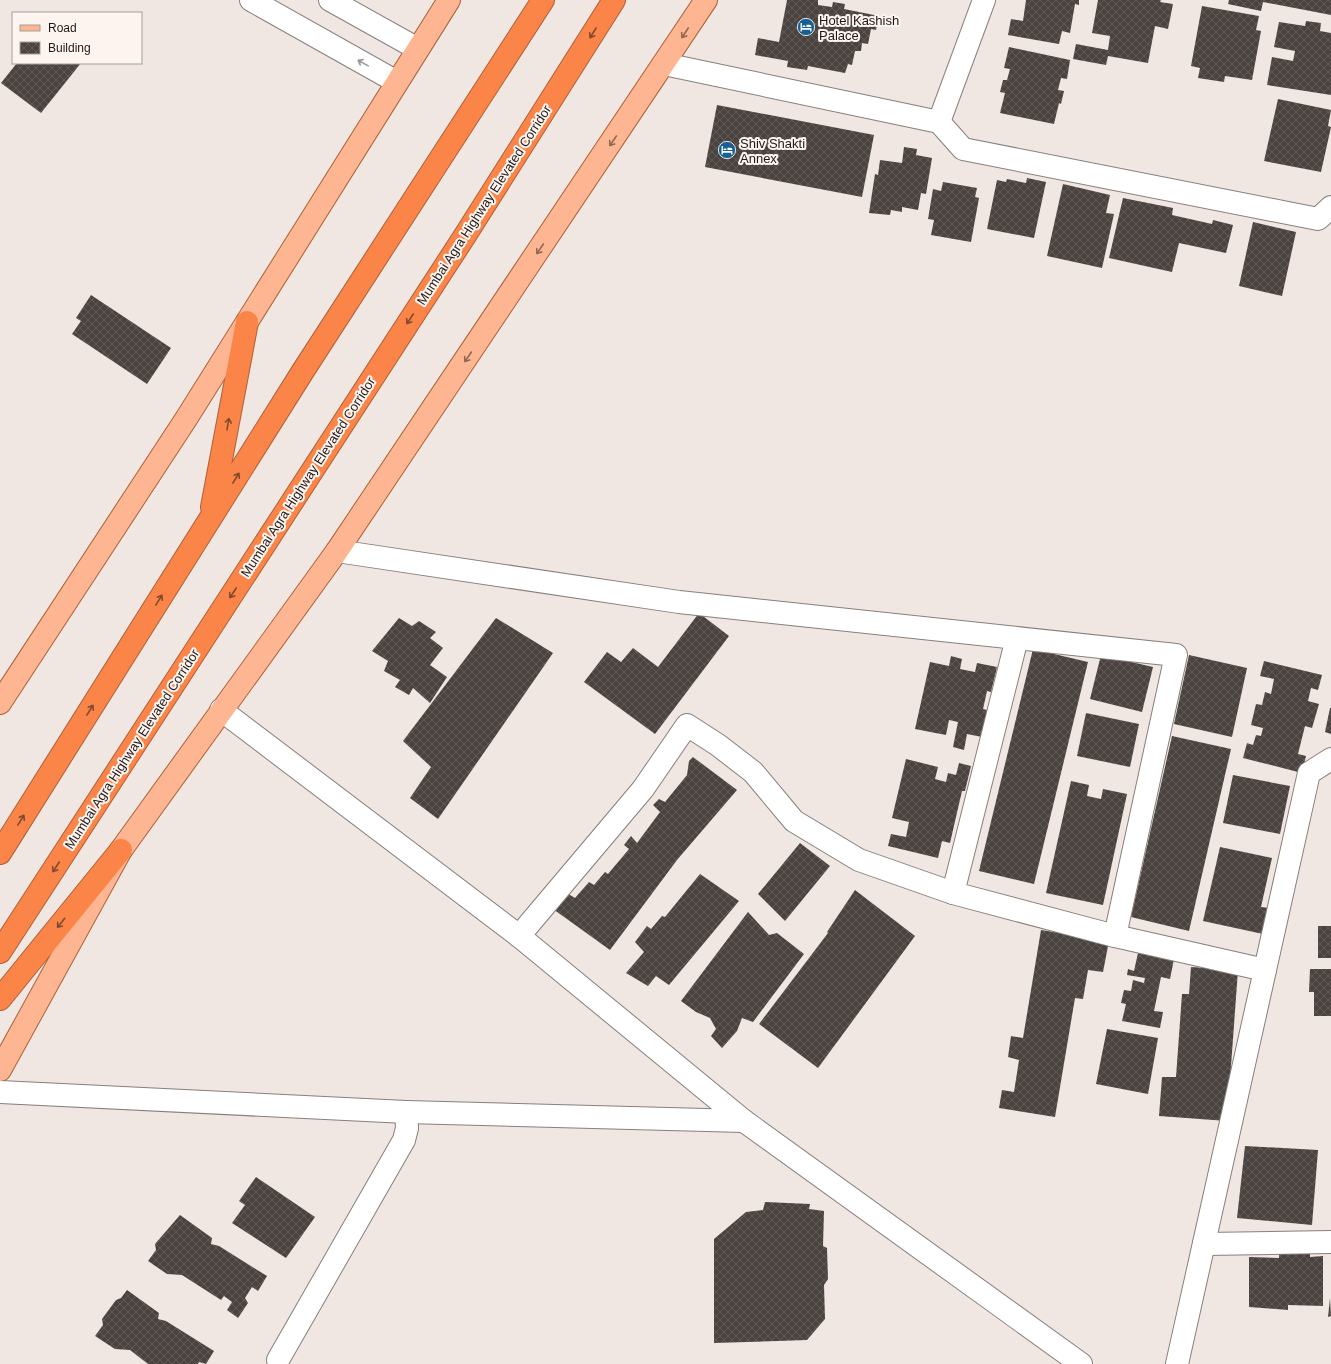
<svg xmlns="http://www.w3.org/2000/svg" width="1331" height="1364" font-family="Helvetica,sans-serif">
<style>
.building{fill:url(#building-cross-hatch)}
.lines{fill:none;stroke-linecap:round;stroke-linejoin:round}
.minor-casing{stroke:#877f7b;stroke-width:24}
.tertiary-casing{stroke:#877f7b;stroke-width:24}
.primary-casing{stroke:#ad6037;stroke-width:24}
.motorway-casing{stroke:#ad6037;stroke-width:24}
.minor{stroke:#fff;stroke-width:22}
.tertiary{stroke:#fff;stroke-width:22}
.primary{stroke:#fdb691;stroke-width:22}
.motorway{stroke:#fb8548;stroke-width:22}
.oneway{stroke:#814a2e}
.oneway2{stroke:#8d6854}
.oneway3{stroke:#999897}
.labels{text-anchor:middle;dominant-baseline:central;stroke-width:4;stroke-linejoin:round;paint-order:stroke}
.poi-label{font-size:13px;fill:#1d1a18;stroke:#fdf4f0;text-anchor:start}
.street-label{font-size:13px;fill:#1d1a18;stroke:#fdf4f0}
</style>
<defs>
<pattern id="building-cross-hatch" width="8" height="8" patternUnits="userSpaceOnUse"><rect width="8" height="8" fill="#4a433f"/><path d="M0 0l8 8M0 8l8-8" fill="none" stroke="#615b58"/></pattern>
</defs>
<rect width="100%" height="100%" fill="#f0e7e2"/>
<g class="building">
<polygon points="787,0 818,0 818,5 832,7 833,2 845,4 844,9 879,16 876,30 871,29 868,44 862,43 861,51 855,51 852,65 848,64 845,73 808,66 807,70 787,67 788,61 755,55 758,38 779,42"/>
<polygon points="1026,0 1079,0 1079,5 1075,4 1070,33 1062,31 1059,44 1008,35 1011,19 1023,21"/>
<polygon points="1098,0 1161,0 1160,2 1173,4 1168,29 1155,26 1148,63 1108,56 1106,65 1073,59 1076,44 1108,50 1110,36 1092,33"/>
<polygon points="1229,0 1331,0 1331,15 1263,2 1261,11 1228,4"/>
<polygon points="1202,6 1259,16 1256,30 1261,31 1252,80 1225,76 1224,82 1198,78 1200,68 1191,66"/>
<polygon points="1306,21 1321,23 1320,31 1331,33 1331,95 1267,85 1272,57 1293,61 1295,51 1274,47 1279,22 1305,26"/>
<polygon points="1009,47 1070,60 1067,79 1061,78 1058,90 1064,91 1061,104 1059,103 1054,124 1000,113 1005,93 1000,92 1003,80 1007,80 1010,69 1004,68"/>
<polygon points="17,63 81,63 41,113 1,83"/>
<polygon points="1278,99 1331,110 1328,126 1331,127 1321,172 1264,161"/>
<polygon points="717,105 874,135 862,197 705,167"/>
<polygon points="904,147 917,149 916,155 932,158 926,194 921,193 918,210 902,207 902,212 891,210 890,215 869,213 875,174 878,175 880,160 902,163"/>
<polygon points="1027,178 1046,182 1034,238 987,229 997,180 1006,182 1007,179 1026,183"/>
<polygon points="943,182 977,188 975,197 979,198 971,242 931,235 934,220 928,219 933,189 941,191"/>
<polygon points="1063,184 1110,195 1106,213 1114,214 1102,268 1047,256"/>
<polygon points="1123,198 1173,208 1172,215 1212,224 1213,220 1233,225 1226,253 1179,243 1172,272 1109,258"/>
<polygon points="1253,222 1296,232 1282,296 1239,286"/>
<polygon points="91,295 171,348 147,384 72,334 81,321 76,318"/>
<polygon points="699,613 729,636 655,734 584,682 607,652 621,662 633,648 658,667"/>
<polygon points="399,618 412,626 419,621 436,632 430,638 443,648 430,665 447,677 430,703 413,688 409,695 395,687 400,680 384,671 388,661 372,651"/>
<polygon points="496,618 553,653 438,819 410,798 431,767 403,741"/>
<polygon points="1033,649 1088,662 1034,884 979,871"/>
<polygon points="1101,655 1153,667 1142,712 1090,699"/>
<polygon points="1189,655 1247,668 1232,737 1174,724"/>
<polygon points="951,656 962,659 960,669 975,672 977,663 997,667 991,692 987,691 983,709 987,710 982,737 967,734 964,750 953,747 958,722 949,720 946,735 915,729 930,662 949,666"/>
<polygon points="1264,661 1322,675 1318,690 1311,688 1308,701 1319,704 1312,728 1305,726 1298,754 1306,756 1302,773 1243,758 1247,743 1253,745 1256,735 1261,736 1263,728 1251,725 1256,704 1262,705 1265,692 1271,694 1274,679 1260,676"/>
<polygon points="1330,708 1331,708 1331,734 1325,732"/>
<polygon points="1086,713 1139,724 1130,767 1077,756"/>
<polygon points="1172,736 1231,749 1189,931 1131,917"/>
<polygon points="693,757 737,790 677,860 610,950 553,909 565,892 575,898 589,882 594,885 605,872 608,874 629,849 624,845 631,836 637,843 660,812 653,805 659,799 665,802 687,775 689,761"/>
<polygon points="906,759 938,767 935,779 946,782 948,773 956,775 959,763 971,766 965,791 962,791 950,843 942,841 938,858 888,846 891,834 906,837 909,822 892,818"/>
<polygon points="1233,775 1290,786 1280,834 1223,823"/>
<polygon points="1071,781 1089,785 1087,796 1101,799 1103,789 1127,794 1103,905 1046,893"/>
<polygon points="800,843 830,866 785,921 758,894"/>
<polygon points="1220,847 1272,858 1261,907 1269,908 1263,934 1203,921"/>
<polygon points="700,874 739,901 669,985 656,976 648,986 626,973 644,952 635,942 647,926 651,929 662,916 665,917"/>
<polygon points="855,890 915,936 818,1068 759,1024 828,933 827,932"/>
<polygon points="748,912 769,935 777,933 804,954 753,1022 742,1018 737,1031 722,1048 711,1036 716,1029 710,1018 696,1012 681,1001"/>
<rect x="1318" y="926" width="13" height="32"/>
<polygon points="1041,930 1109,941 1103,972 1088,970 1083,999 1075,998 1055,1117 999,1108 1002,1090 1014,1092 1019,1060 1008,1057 1011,1036 1023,1038"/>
<polygon points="1138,953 1174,959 1170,979 1161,977 1154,1011 1163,1012 1160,1028 1122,1021 1126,1004 1121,1003 1124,990 1131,991 1133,980 1144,983 1145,978 1127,975 1128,969 1134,971"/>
<polygon points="1191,967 1238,970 1227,1121 1159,1116 1162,1077 1176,1077 1182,994 1189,994"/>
<polygon points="1310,969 1331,969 1331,1016 1314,1016 1314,992 1309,992"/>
<polygon points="1107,1029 1158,1038 1148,1094 1096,1084"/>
<polygon points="1245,1146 1318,1150 1312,1225 1237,1218"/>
<polygon points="256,1177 315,1217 286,1258 232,1223 245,1205 239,1201"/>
<polygon points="765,1202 810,1204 809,1209 824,1211 823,1246 827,1248 828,1279 824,1285 825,1319 807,1340 714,1343 714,1239 746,1212 763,1210"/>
<polygon points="180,1215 212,1238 211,1244 219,1246 267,1276 258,1291 252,1287 245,1298 248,1303 238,1318 227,1310 232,1302 224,1296 221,1300 182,1275 167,1274 148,1261 156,1250 155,1244"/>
<polygon points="1310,1251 1310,1257 1323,1256 1323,1306 1288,1305 1288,1310 1249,1307 1249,1257 1279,1258 1279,1252"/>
<polygon points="127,1290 159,1313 158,1319 166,1321 214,1351 206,1364 199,1362 198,1364 148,1364 130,1350 115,1349 95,1336 103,1325 102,1319 116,1300 121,1298"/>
<polygon points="1330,1298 1331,1316 1328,1317"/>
</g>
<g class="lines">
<defs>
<g id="minor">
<polyline points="664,64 939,122 984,0"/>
<polyline points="939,122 963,149 1318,219 1331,207"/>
<polyline points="337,551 679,602 1176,655 1115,936 953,893 1017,638"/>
<polyline points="519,936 643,789 687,725 718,745 753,772 794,821 859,860 953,893"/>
<polyline points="1115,936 1265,970"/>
<polyline points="0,1092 406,1112 407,1128 404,1140 278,1360"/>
<polyline points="406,1112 744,1121"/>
<polyline points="1204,1244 1331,1242"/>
<polyline points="1177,1364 1309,773 1331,759"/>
</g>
<g id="tertiary">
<polyline points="251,0 397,82"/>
<polyline points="330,0 418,49"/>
<polyline points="221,710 519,936 744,1121 1081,1364"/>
</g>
<g id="primary">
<polyline points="0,703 186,419 449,0"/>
<polyline points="0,1070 121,850 337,551 706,0"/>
</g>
<g id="motorway">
<polyline points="212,507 247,322"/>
<polyline points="0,853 303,371 543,0"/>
<polyline points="0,952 466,234 614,0"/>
<polyline points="0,999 121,850"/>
</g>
</defs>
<use href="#minor" class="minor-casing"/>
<use href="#tertiary" class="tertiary-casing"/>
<use href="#primary" class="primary-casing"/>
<use href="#motorway" class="motorway-casing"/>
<use href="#minor" class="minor"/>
<use href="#tertiary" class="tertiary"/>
<use href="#primary" class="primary"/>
<use href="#motorway" class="motorway"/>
</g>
<defs><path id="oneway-shaft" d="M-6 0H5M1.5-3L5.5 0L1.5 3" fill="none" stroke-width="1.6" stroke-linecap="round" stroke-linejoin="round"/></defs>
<g class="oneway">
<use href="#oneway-shaft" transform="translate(593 33) rotate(122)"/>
<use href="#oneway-shaft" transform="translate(410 319) rotate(123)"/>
<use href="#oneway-shaft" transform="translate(228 424) rotate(-80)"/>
<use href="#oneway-shaft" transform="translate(236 478) rotate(-58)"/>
<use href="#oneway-shaft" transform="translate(233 593) rotate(123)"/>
<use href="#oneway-shaft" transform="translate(159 600) rotate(-58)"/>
<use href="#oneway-shaft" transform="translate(90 710) rotate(-58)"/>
<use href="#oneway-shaft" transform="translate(21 820) rotate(-58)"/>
<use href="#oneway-shaft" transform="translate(56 867) rotate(123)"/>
<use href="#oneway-shaft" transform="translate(61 923) rotate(129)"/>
</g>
<g class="oneway2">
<use href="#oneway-shaft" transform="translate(685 33) rotate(123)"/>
<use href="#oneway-shaft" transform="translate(613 141) rotate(124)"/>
<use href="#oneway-shaft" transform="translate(540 249) rotate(124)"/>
<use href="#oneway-shaft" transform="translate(468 357) rotate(124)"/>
</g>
<use class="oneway3" href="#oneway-shaft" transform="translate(363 63) rotate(-151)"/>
<defs>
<symbol id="hotel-disc" viewBox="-11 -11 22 22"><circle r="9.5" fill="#166094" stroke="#fdf4f0"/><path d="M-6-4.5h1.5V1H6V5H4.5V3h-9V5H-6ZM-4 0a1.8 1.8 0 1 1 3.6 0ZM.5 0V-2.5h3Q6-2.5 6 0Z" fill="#fff"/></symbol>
</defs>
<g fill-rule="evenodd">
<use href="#hotel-disc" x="796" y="17" width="20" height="20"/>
<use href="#hotel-disc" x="717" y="140" width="20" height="20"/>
</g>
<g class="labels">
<g class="poi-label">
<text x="819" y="20">Hotel Kashish<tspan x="819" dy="15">Palace</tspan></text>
<text x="740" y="143">Shiv Shakti<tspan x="740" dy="15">Annex</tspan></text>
</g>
<g class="street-label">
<text transform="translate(484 205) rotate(-57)">Mumbai Agra Highway Elevated Corridor</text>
<text transform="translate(308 477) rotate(-57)">Mumbai Agra Highway Elevated Corridor</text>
<text transform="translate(132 749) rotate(-57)">Mumbai Agra Highway Elevated Corridor</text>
</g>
</g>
<rect x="12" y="12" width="130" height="52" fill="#fdf4f0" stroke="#a39d9a"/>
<rect x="20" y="25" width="20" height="6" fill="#fdb691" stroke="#a39d9a"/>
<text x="48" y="32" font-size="12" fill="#1d1a18">Road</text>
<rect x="20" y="42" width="20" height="12" fill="url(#building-cross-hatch)" stroke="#a39d9a"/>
<text x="48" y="52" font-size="12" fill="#1d1a18">Building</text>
</svg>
